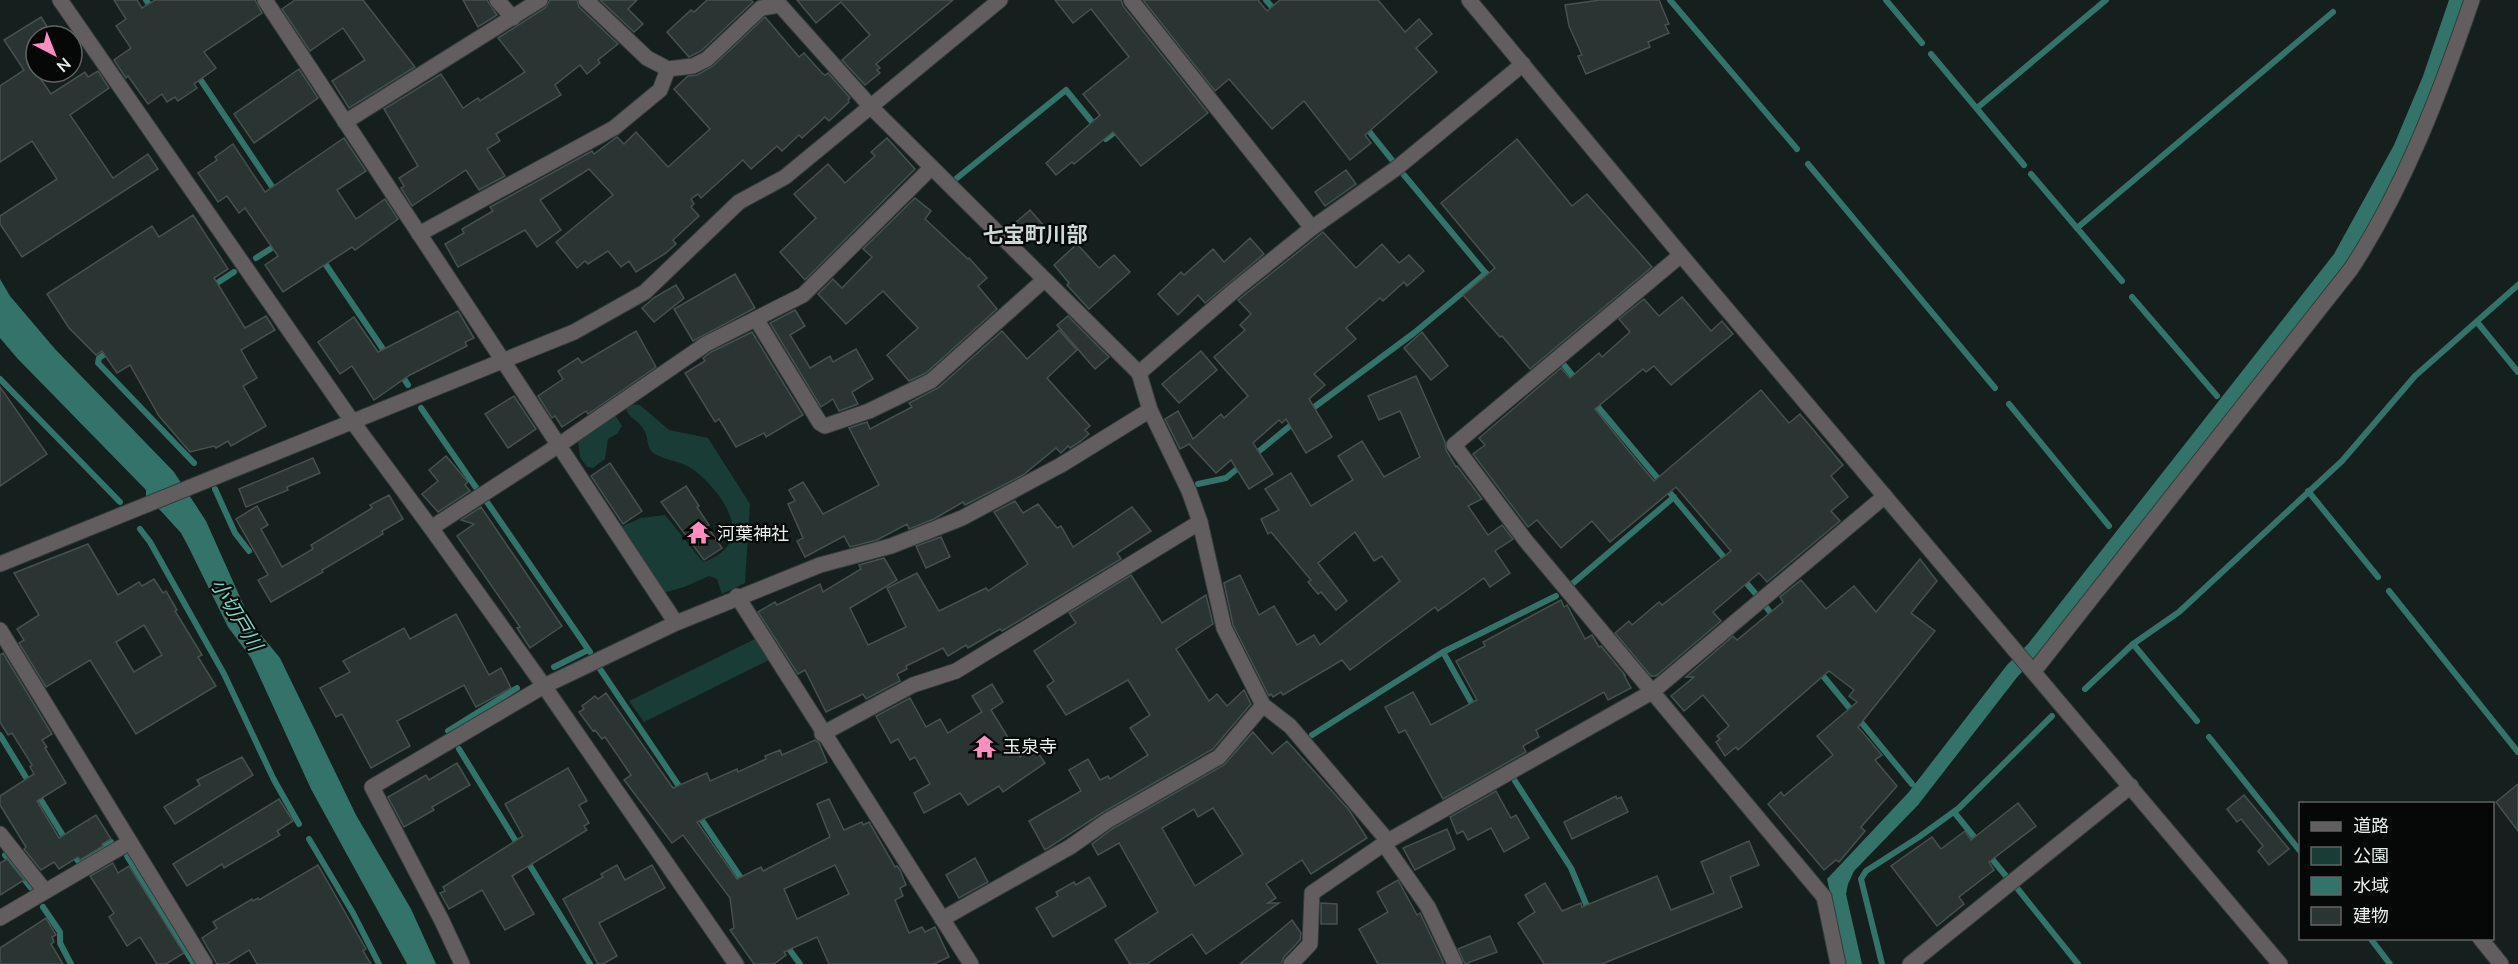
<svg xmlns="http://www.w3.org/2000/svg" width="2518" height="964" font-family="Mulish,'Noto Sans JP',sans-serif">
<style>
.green{fill:#193c37}
.water{fill:#347369}
.lines{fill:none;stroke-linecap:round;stroke-linejoin:round}
.stream{stroke:#347369;stroke-width:6}
.building{fill:#2a3533;stroke:#45514f;stroke-width:1.5;fill-rule:evenodd}
.minor-casing{stroke:#333c3a;stroke-width:17}
.minor{stroke:#625d5f;stroke-width:15}
.labels{text-anchor:middle;dominant-baseline:central;stroke-width:4.5;stroke-linejoin:round;paint-order:stroke}
.poi-label{font-size:18px;fill:#e8efed;stroke:#050807;text-anchor:start}
.water-label{font-size:20px;font-style:italic;fill:#74d6c7;stroke:#050807}
.quarter-label{font-size:21px;font-weight:bold;fill:#ccd9d7;stroke:#050807}
</style>
<rect width="100%" height="100%" fill="#151f1d"/>
<g class="green">
<path d="M630,404L640,405L669,430L708,438L750,504L745,583L722,594L717,579L709,576L684,587L663,593L620,527L641,518L665,515L703,562C758,544 725,494 694,470C682,461 667,461 655,454C646,449 649,438 644,430C639,421 631,419 626,410Z"/>
<polygon points="613,412 622,426 617,434 608,439 605,459 593,468 587,467 580,457 578,440"/>
<polygon points="755,639 769,660 644,722 629,701"/>
</g>
<g class="water">
<polygon points="2449,0 2465,0 2411,146 2364,239 2040,654 2018,676 1918,805 1854,871 1848,884 1846,894 1862,964 1846,964 1827,879 1908,793 2007,665 2028,644 2334,254 2394,145 2423,76"/>
<polygon points="0,279 10,296 55,349 174,472 206,521 252,624 280,658 356,815 411,909 436,964 407,964 311,789 251,658 228,627 188,546 181,533 161,511 146,498 146,490 17,358 0,338"/>
</g>
<g class="lines">
<g class="stream">
<polyline points="146,0 153,10"/>
<polyline points="1266,0 1277,13"/>
<polyline points="1670,0 1797,149"/>
<polyline points="1886,0 1922,43"/>
<polyline points="1931,54 2024,165"/>
<polyline points="196,73 277,194"/>
<polyline points="1977,108 2106,0"/>
<polyline points="1364,125 1392,160"/>
<polyline points="1808,164 1995,388"/>
<polyline points="2031,174 2122,281"/>
<polyline points="1404,175 1488,276"/>
<polyline points="957,178 1066,90 1106,139 1120,128"/>
<polyline points="2077,228 2333,12"/>
<polyline points="256,258 278,244"/>
<polyline points="322,259 387,355"/>
<polyline points="211,287 234,272"/>
<polyline points="2132,297 2217,396"/>
<polyline points="2477,322 2518,372"/>
<polyline points="111,350 99,358 98,363 194,463"/>
<polyline points="1564,365 1577,381"/>
<polyline points="400,373 408,385"/>
<polyline points="0,379 120,502"/>
<polyline points="1593,401 1727,561"/>
<polyline points="2009,404 2109,526"/>
<polyline points="421,408 477,489"/>
<polyline points="1309,411 1414,333 1486,273"/>
<polyline points="1253,456 1296,421"/>
<polyline points="1198,484 1226,478 1243,464"/>
<polyline points="215,489 235,533 249,551"/>
<polyline points="2308,491 2378,577"/>
<polyline points="487,502 590,652"/>
<polyline points="140,529 150,542 224,674 274,780 299,824"/>
<polyline points="1742,578 1755,593"/>
<polyline points="1572,584 1674,497"/>
<polyline points="2389,591 2518,752"/>
<polyline points="1766,607 1774,617"/>
<polyline points="2133,644 2197,721"/>
<polyline points="554,667 588,650"/>
<polyline points="600,669 683,792"/>
<polyline points="1819,671 1912,784"/>
<polyline points="2085,689 2133,644 2179,612 2342,461 2415,376 2518,285"/>
<polyline points="1475,709 1443,652 1556,596"/>
<polyline points="448,731 517,688"/>
<polyline points="0,735 30,784"/>
<polyline points="1312,735 1443,652"/>
<polyline points="2209,737 2300,851"/>
<polyline points="459,749 520,848"/>
<polyline points="1515,781 1571,868 1589,911"/>
<polyline points="36,792 67,842"/>
<polyline points="1954,812 1979,843"/>
<polyline points="697,813 745,884"/>
<polyline points="309,839 353,913 379,964"/>
<polyline points="72,851 78,861 111,842"/>
<polyline points="1987,853 2006,876"/>
<polyline points="5,855 31,888"/>
<polyline points="127,856 194,964"/>
<polyline points="526,859 590,964"/>
<polyline points="2017,888 2078,964"/>
<polyline points="43,907 60,932 60,943 71,964"/>
<polyline points="2370,938 2390,964"/>
<polyline points="786,945 800,964"/>
<polyline points="1882,964 1861,879 1866,871 1919,837 1959,808 2052,716"/>
</g>
</g>
<g class="building">
<polygon points="114,0 137,0 142,8 155,0 255,0 262,13 204,52 216,68 194,84 197,88 178,101 175,97 167,102 162,94 148,104 128,76 126,78 114,60 131,48 116,26 126,19"/>
<polygon points="295,0 363,0 415,67 349,108 332,81 365,60 343,28 310,51 282,9"/>
<polygon points="463,0 487,0 497,15 478,27"/>
<polygon points="550,0 577,0 579,7 618,44 598,60 600,63 587,74 580,65 555,85 561,95 496,134 500,141 487,149 505,176 479,190 466,170 412,206 401,188 404,186 399,178 418,166 384,109 441,74 463,108 478,98 480,101 525,72 498,38 545,8"/>
<polygon points="600,0 637,0 628,9 643,24 634,32"/>
<polygon points="707,0 751,0 753,2 701,51 689,57 667,32 691,10 694,12"/>
<polygon points="797,0 953,0 876,64 880,68 877,70 880,73 865,85 842,60 870,35 841,2 816,23"/>
<polygon points="1055,0 1121,0 1123,6 1208,113 1141,166 1113,132 1074,164 1072,162 1056,175 1046,163 1100,115 1083,94 1129,57 1091,9 1073,23"/>
<polygon points="1143,0 1258,0 1267,11 1280,0 1378,0 1405,32 1419,19 1432,34 1416,48 1437,72 1365,135 1371,143 1350,160 1304,101 1272,129 1229,79 1215,91"/>
<polygon points="1600,0 1659,0 1669,24 1665,25 1669,33 1648,42 1650,47 1586,74 1578,56 1582,55 1569,26 1565,5"/>
<polygon points="41,17 53,36 36,36 36,72 51,94 85,72 88,77 98,71 109,88 70,115 113,178 148,154 158,169 22,257 0,224 0,216 57,179 32,141 0,162 0,86 24,70 4,40"/>
<polygon points="765,17 799,57 804,53 822,73 825,75 828,73 850,98 848,100 849,102 829,121 825,117 802,138 799,135 782,151 777,146 751,169 743,160 701,198 698,194 691,199 694,204 691,207 699,216 673,240 676,244 666,253 636,272 629,261 621,267 608,251 588,264 585,261 577,268 556,242 613,195 589,169 540,200 561,230 537,247 525,230 458,267 445,244 464,233 462,229 493,211 490,207 592,151 594,154 617,137 624,144 636,132 668,167 710,129 674,89 688,76 697,75 713,66"/>
<polygon points="299,69 318,98 254,143 234,114"/>
<polygon points="344,138 366,171 337,190 356,219 385,199 398,219 355,250 352,247 283,292 265,265 278,256 245,208 239,213 227,196 218,202 198,173 217,160 215,157 233,144 265,192"/>
<polygon points="887,138 915,169 805,280 780,252 816,218 794,194 828,164 845,183 875,156 871,152"/>
<polygon points="1517,139 1572,206 1587,194 1652,267 1530,369 1502,336 1500,337 1463,295 1495,268 1441,203"/>
<polygon points="1346,170 1356,184 1325,206 1315,192"/>
<polygon points="915,198 931,211 925,219 968,259 969,258 987,278 978,286 997,309 926,373 909,381 887,355 918,328 883,291 846,324 818,294 833,279 842,288 872,257 863,249"/>
<polygon points="1030,210 1044,226 1029,240 1015,223"/>
<polygon points="193,215 228,269 214,278 245,328 266,316 275,330 241,350 257,378 243,386 266,426 231,446 228,441 216,448 214,446 190,452 159,416 130,365 117,373 102,351 96,355 69,328 47,294 152,226 159,237"/>
<polygon points="1323,232 1356,268 1382,244 1399,263 1409,255 1424,271 1407,286 1404,282 1383,301 1380,298 1346,328 1356,339 1314,374 1325,385 1309,399 1332,437 1306,453 1286,419 1282,423 1279,420 1253,443 1273,474 1249,489 1231,460 1216,473 1189,444 1180,449 1165,419 1178,411 1193,439 1221,414 1224,418 1248,396 1214,357 1245,330 1240,325 1251,314 1238,300"/>
<polygon points="1250,238 1264,254 1205,303 1198,295 1178,315 1158,294 1181,272 1184,275 1213,249 1224,262"/>
<polygon points="1077,244 1099,268 1114,255 1130,272 1089,309 1067,285 1069,283 1054,265"/>
<polygon points="735,274 755,308 693,341 674,309"/>
<polygon points="676,285 684,298 654,322 642,308 655,297"/>
<polygon points="1682,297 1711,331 1722,321 1733,334 1671,385 1654,366 1646,372 1643,369 1595,409 1628,450 1654,481 1761,390 1789,423 1800,414 1843,465 1831,476 1848,497 1831,511 1840,521 1767,582 1759,573 1753,578 1713,612 1721,621 1656,676 1651,676 1615,633 1629,621 1632,625 1659,602 1662,605 1731,551 1676,487 1610,542 1592,521 1561,548 1537,520 1528,527 1473,454 1485,445 1479,438 1561,368 1570,378 1599,353 1602,357 1630,332 1619,319 1644,299 1659,316"/>
<polygon points="795,310 805,326 790,335 810,368 830,356 833,362 856,349 873,379 852,392 858,404 839,411 833,399 821,407 770,323"/>
<polygon points="458,311 474,338 465,342 467,346 410,375 374,400 352,366 340,374 318,342 354,317 378,352"/>
<polygon points="1068,316 1109,357 1095,369 1057,325"/>
<polygon points="1059,330 1077,350 1047,378 1090,426 1085,430 1089,434 1081,441 1070,448 1068,446 1061,453 1056,448 1023,475 965,505 963,502 934,519 909,529 907,524 877,540 850,547 844,536 805,557 797,541 803,538 788,504 795,501 789,490 803,482 823,514 879,485 849,428 867,422 870,429 912,407 909,403 938,388 1002,331 1027,359"/>
<polygon points="636,331 656,367 588,414 586,411 562,427 555,416 552,418 538,396 563,379 558,371 578,358 582,363"/>
<polygon points="752,332 803,415 766,437 764,433 736,447 719,419 715,422 685,373 705,361 703,358 711,352"/>
<polygon points="1422,332 1448,366 1431,380 1404,348"/>
<polygon points="1201,351 1217,370 1179,403 1162,384"/>
<polygon points="1416,376 1445,442 1446,450 1456,467 1457,466 1482,499 1468,506 1488,535 1502,525 1513,539 1495,551 1510,573 1490,587 1484,578 1438,611 1435,607 1350,670 1342,660 1283,695 1281,692 1273,697 1271,694 1269,696 1233,625 1224,583 1240,575 1259,615 1274,606 1297,645 1314,635 1320,645 1400,581 1382,556 1374,561 1355,532 1318,563 1347,601 1336,610 1321,592 1318,594 1308,582 1311,580 1271,532 1268,534 1261,519 1279,510 1265,489 1291,473 1311,506 1353,480 1338,456 1362,441 1384,477 1420,457 1400,411 1379,420 1368,396"/>
<polygon points="0,387 47,454 0,486"/>
<polygon points="514,396 536,429 508,448 485,414"/>
<polygon points="446,456 468,482 465,485 470,491 438,512 422,494 438,481 429,470"/>
<polygon points="313,458 320,473 287,487 288,490 246,507 239,489"/>
<polygon points="610,463 642,511 623,524 591,476"/>
<polygon points="686,486 699,506 697,507 709,525 707,526 722,548 704,560 661,502"/>
<polygon points="389,495 403,519 382,531 383,534 322,570 323,572 271,602 258,580 268,575 236,519 257,506 268,525 261,529 282,567 313,549 311,545 372,508 370,505"/>
<polygon points="1015,501 1023,513 1038,504 1057,528 1061,526 1073,547 1132,507 1151,531 1117,553 1121,559 1002,631 1000,629 968,648 966,645 948,656 943,648 906,666 907,669 897,674 900,681 866,699 863,694 826,712 805,670 798,674 758,612 775,602 777,605 820,584 823,592 861,569 859,565 884,558 897,580 850,608 868,645 906,627 887,588 917,573 939,611 986,588 988,591 1028,564 994,512"/>
<polygon points="481,507 562,626 530,648 517,628 520,627 457,536 474,524 461,520"/>
<polygon points="941,537 950,557 926,568 916,546"/>
<path d="M88,544L118,595L139,582L142,586L154,579L163,593L166,591L177,610L175,611L202,655L198,657L216,686L136,734L90,660L46,687L19,643L24,640L17,629L39,615L14,573ZM144,625L162,655L134,672L116,642Z"/>
<polygon points="1920,559 1937,581 1911,613 1935,631 1858,727 1882,755 1875,760 1897,786 1861,827 1865,831 1839,862 1836,860 1824,870 1768,804 1781,792 1784,796 1833,755 1817,736 1857,702 1849,696 1854,690 1829,671 1738,750 1736,747 1725,756 1716,742 1720,739 1717,736 1729,726 1703,695 1684,711 1671,696 1694,677 1686,677 1733,636 1737,640 1783,602 1780,597 1801,580 1826,609 1854,586 1876,612"/>
<polygon points="1131,575 1162,623 1206,595 1213,624 1176,649 1209,701 1217,694 1227,706 1244,690 1251,704 1213,749 1102,813 1045,850 1029,821 1081,791 1069,770 1088,759 1100,780 1108,776 1110,779 1148,755 1130,728 1150,715 1128,680 1066,715 1047,686 1054,681 1034,651 1076,623 1069,613"/>
<polygon points="1561,600 1564,607 1567,605 1585,639 1592,635 1599,647 1601,646 1625,675 1624,675 1631,688 1608,700 1604,692 1536,730 1539,737 1523,746 1526,752 1443,799 1405,730 1399,733 1385,707 1413,692 1431,725 1477,700 1456,661 1485,646 1483,642"/>
<polygon points="456,614 489,675 501,668 511,688 476,707 464,685 397,721 410,746 371,768 342,714 336,717 320,688 350,672 343,661 404,628 410,639"/>
<polygon points="3,653 52,734 42,740 47,747 45,748 66,783 37,801 59,838 96,815 111,839 102,844 103,846 80,860 78,857 59,869 54,862 41,870 24,849 26,847 0,805 0,796 34,774 30,767 32,765 12,733 8,735 0,722 0,655"/>
<polygon points="992,684 1003,702 991,710 1020,757 1034,747 1045,763 1003,792 999,786 968,805 960,793 924,813 914,793 930,784 915,757 910,760 898,739 891,743 876,716 910,698 926,727 940,719 948,733 982,712 972,696"/>
<path d="M606,693L673,788L707,773L710,781L737,769L738,772L766,759L765,756L780,750L782,755L815,740L819,743L827,762L697,822L737,879L761,867L763,871L830,837L817,804L829,799L844,830L862,822L863,825L869,822L895,867L897,866L900,870L906,885L900,888L903,896L895,900L909,933L922,927L925,932L935,927L949,957L934,964H829L817,937L784,952L786,955L774,964H754L730,930L734,928L730,898L683,835L672,843L624,780L631,775L605,737L602,739L595,730L593,731L579,712L584,709L582,706L595,696L598,699ZM835,865L849,894L797,919L784,889Z"/>
<path d="M1253,732L1272,754L1287,741L1349,810L1367,838L1311,874L1302,860L1266,884L1276,898L1268,903H1279L1206,954L1192,934L1147,964H1130L1115,940L1158,912L1119,843L1098,855L1092,844L1112,829L1224,765ZM1213,808L1243,854L1195,886L1162,828L1194,809L1198,817Z"/>
<polygon points="242,757 253,775 175,824 164,807 200,785 197,780"/>
<polygon points="457,763 470,785 432,807 434,810 404,827 388,797 426,775 429,780"/>
<polygon points="568,768 587,801 579,805 589,823 584,826 587,830 512,876 534,914 505,930 482,890 449,909 440,893 445,891 443,887 523,836 505,804"/>
<polygon points="2518,784 2518,831 2496,802"/>
<polygon points="1496,791 1511,818 1516,815 1529,838 1504,852 1491,828 1468,840 1463,831 1457,834 1450,817"/>
<polygon points="2244,795 2289,849 2269,865 2258,851 2263,846 2241,819 2237,822 2227,809"/>
<polygon points="1616,796 1617,799 1621,797 1628,812 1572,839 1564,822"/>
<polygon points="279,799 293,821 277,831 280,835 224,868 222,864 187,886 173,864"/>
<polygon points="2018,803 2036,826 1989,862 1994,870 1959,897 1964,904 1937,926 1891,866 1932,837 1941,849 1965,831 1971,840"/>
<polygon points="1447,829 1455,849 1415,870 1403,848"/>
<polygon points="1749,841 1759,865 1730,877 1742,907 1602,964 1544,964 1518,923 1535,912 1525,895 1545,883 1562,911 1581,903 1582,907 1657,876 1671,910 1714,893 1701,862"/>
<polygon points="975,858 988,882 959,898 946,875"/>
<polygon points="7,859 24,880 0,895 0,863"/>
<polygon points="113,863 118,873 129,866 184,953 166,964 157,964 140,937 127,946 109,917 114,913 90,876"/>
<polygon points="318,865 366,949 363,951 371,964 257,964 249,950 227,964 217,964 202,938 217,928 213,922 252,899 253,901 258,898 259,900"/>
<polygon points="617,865 625,880 652,865 665,888 599,923 617,956 603,964 598,964 563,899 603,877 601,874"/>
<polygon points="1089,877 1106,906 1053,937 1036,908 1058,896 1056,892 1074,882 1076,885"/>
<polygon points="1398,880 1417,915 1420,913 1444,964 1378,964 1359,929 1388,912 1377,892"/>
<polygon points="1321,903 1337,904 1337,924 1321,924"/>
<polygon points="46,918 56,935 52,937 54,942 51,944 63,964 0,964 0,948"/>
<polygon points="1292,920 1301,933 1300,940 1284,957 1281,964 1240,964"/>
<polygon points="1490,936 1497,952 1465,964 1458,949"/>
</g>
<g class="lines">
<defs>
<g id="minor">
<polyline points="60,0 352,421 431,528 544,686 736,964"/>
<polyline points="265,0 676,623"/>
<polyline points="497,0 513,18"/>
<polyline points="586,0 647,58 668,69 693,66 707,59 761,8 780,5 872,108 1139,373 1150,410 1189,491 1200,522 1224,628 1263,705 1290,726 1388,841"/>
<polyline points="1131,0 1312,228"/>
<polyline points="1469,0 1681,255 2280,964"/>
<polyline points="345,122 540,0"/>
<polyline points="419,234 614,128 660,90 668,69"/>
<polyline points="1681,255 1454,445 1526,541 1824,897 1838,964"/>
<polyline points="756,319 820,423 825,426 869,411 931,381 1044,280"/>
<polyline points="1139,373 1236,289 1312,228 1398,167 1523,64"/>
<polyline points="431,528 559,445 706,344 803,295 931,168"/>
<polyline points="0,564 574,332 645,292 739,202 785,177 1000,0"/>
<polyline points="737,596 971,964"/>
<polyline points="0,630 205,964"/>
<path d="M2034,671L2351,269C2405,186 2440,93 2472,0"/>
<polyline points="822,734 913,685 956,671 1200,522"/>
<polyline points="0,834 45,891"/>
<polyline points="1384,844 1428,907 1455,964"/>
<polyline points="0,918 130,842"/>
<polyline points="942,919 1070,847 1107,821 1219,757 1263,705"/>
<polyline points="2480,938 2501,964"/>
<polyline points="462,964 442,921 372,787 544,686 676,623 820,565 891,546 962,518 1061,465 1150,410"/>
<polyline points="1291,964 1310,944 1312,893 1388,841 1652,692 1885,496"/>
<polyline points="1910,964 2131,786"/>
</g>
</defs>
<use href="#minor" class="minor-casing"/>
<use href="#minor" class="minor"/>
</g>
<defs>
<symbol id="temple-bare" viewBox="-9 -9 18 18"><path d="M0-6L5-2H3V0L6.5 2.5H4V6H1.5V3h-3V6H-4V2.5H-6.5L-3 0V-2H-5Z" fill="#fd8ebf" stroke="#050807" stroke-width="2.5" paint-order="stroke"/></symbol>
</defs>
<g fill-rule="evenodd">
<use href="#temple-bare" x="682" y="516" width="33" height="33"/>
<use href="#temple-bare" x="968" y="730" width="33" height="33"/>
</g>
<g class="labels">
<g class="poi-label">
<text x="717" y="533">河葉神社</text>
<text x="1003" y="746">玉泉寺</text>
</g>
<g class="water-label">
<text transform="translate(237 614) rotate(59)">小切戸川</text>
</g>
<g class="quarter-label">
<text x="1035" y="234">七宝町川部</text>
</g>
</g>
<rect x="2299" y="802" width="195" height="138" fill="#050807" stroke="#606463" stroke-width="1.5"/>
<rect x="2311" y="822" width="30" height="9" fill="#625d5f" stroke="#606463" stroke-width="1.5"/>
<text x="2353" y="832" font-size="18" fill="#e8efed">道路</text>
<rect x="2311" y="847" width="30" height="18" fill="#193c37" stroke="#606463" stroke-width="1.5"/>
<text x="2353" y="862" font-size="18" fill="#e8efed">公園</text>
<rect x="2311" y="877" width="30" height="18" fill="#347369" stroke="#606463" stroke-width="1.5"/>
<text x="2353" y="892" font-size="18" fill="#e8efed">水域</text>
<rect x="2311" y="907" width="30" height="18" fill="#2a3533" stroke="#606463" stroke-width="1.5"/>
<text x="2353" y="922" font-size="18" fill="#e8efed">建物</text>
<g transform="translate(54 54) rotate(138)"><circle r="28" fill="#050807" stroke="#606463" stroke-width="1.5"/>
<path d="M0-4.5L10 22L0 15L-10 22Z" fill="#fd8ebf"/>
<text y="-9" font-size="16" font-weight="bold" text-anchor="middle" fill="#e8efed">N</text>
</g>
</svg>
